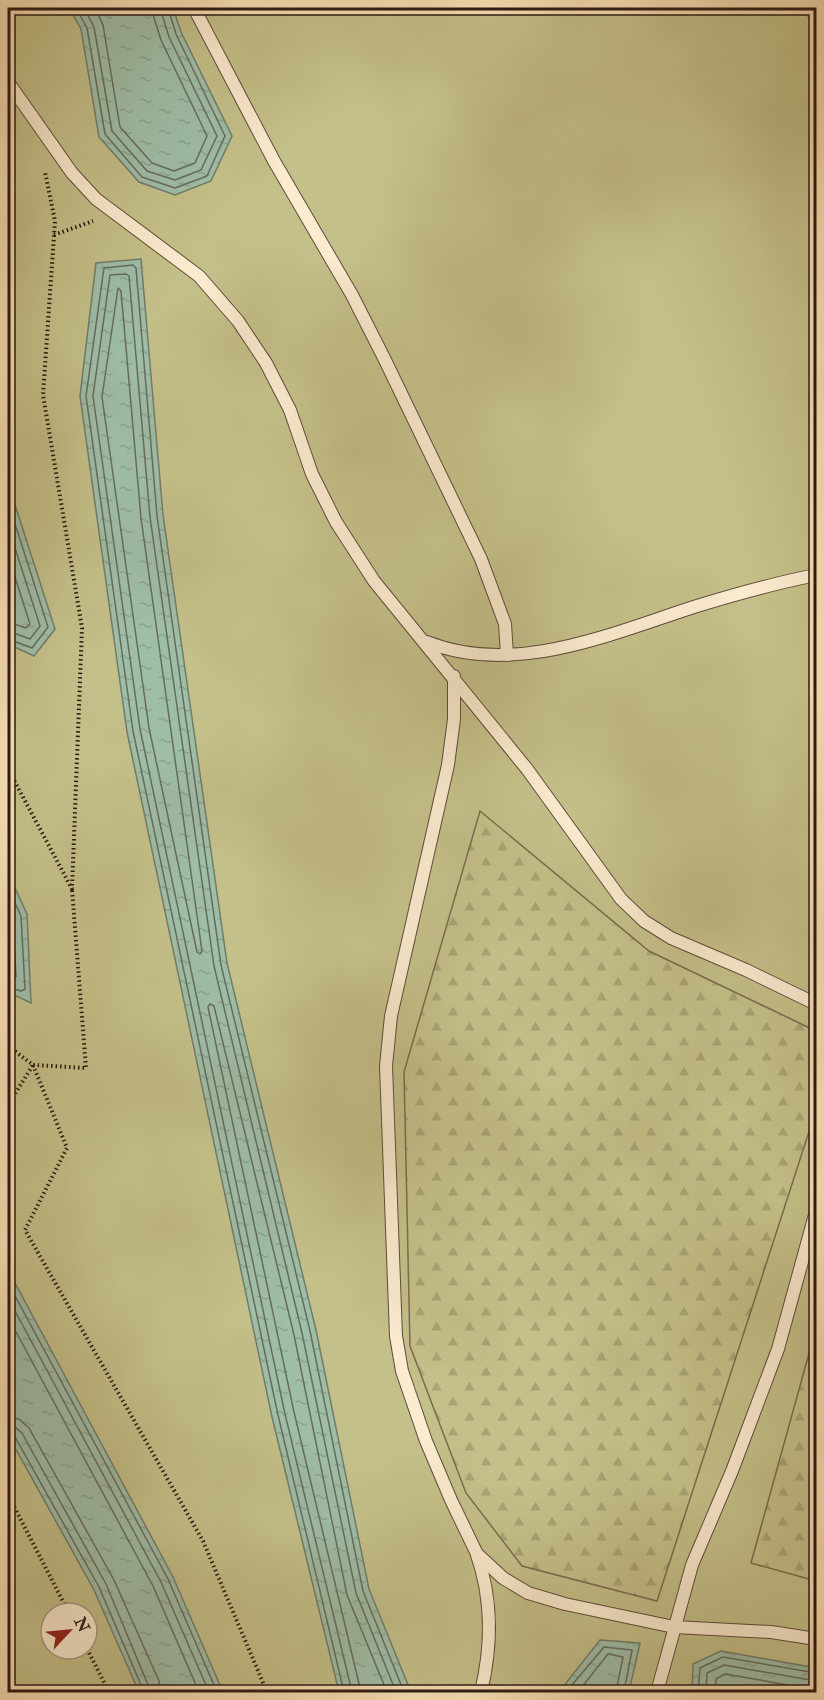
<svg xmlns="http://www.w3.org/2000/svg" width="824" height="1700" font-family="'IM FELL Double Pica',serif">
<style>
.grass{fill:#c4c089;stroke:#786c4e;stroke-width:1.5;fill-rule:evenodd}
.forest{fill:url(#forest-firs);stroke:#786c4e;stroke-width:1.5}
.water{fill:url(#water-ripples);stroke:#717c6c;stroke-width:1.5}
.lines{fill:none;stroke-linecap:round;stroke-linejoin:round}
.shore{stroke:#656c5e;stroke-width:1.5}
.service-casing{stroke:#5e4b3c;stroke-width:14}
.path{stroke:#2b1913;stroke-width:4;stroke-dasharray:1.5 3;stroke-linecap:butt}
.service{stroke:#fbebcf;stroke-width:12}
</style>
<defs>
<pattern id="forest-firs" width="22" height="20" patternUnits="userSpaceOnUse" patternTransform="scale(1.5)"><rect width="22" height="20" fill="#c4c089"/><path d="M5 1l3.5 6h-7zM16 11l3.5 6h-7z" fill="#a9a475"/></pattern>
<pattern id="water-ripples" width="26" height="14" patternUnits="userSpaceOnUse" patternTransform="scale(1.5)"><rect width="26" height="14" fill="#9fbea8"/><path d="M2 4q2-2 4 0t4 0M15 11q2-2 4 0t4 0" fill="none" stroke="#89a390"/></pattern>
</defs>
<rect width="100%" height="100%" fill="#f9e0b5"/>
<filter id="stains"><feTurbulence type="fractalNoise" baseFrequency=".00333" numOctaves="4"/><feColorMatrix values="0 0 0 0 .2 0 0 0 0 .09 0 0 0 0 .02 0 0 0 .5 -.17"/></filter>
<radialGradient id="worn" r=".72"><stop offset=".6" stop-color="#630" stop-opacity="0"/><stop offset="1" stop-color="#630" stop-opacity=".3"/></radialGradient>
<path class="grass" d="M8,8H816V1692H8ZM51,1613H87V1649H51Z"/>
<g class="forest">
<polygon points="480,811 649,951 816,1031 816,1110 657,1601 522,1566 466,1493 410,1346 404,1072"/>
<polygon points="816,1328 816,1581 751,1563"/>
</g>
<g class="water">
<polygon points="69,8 173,8 181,32 232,136 211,181 175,195 139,182 99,137 81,29"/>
<polygon points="141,259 163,515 227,963 316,1330 369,1589 411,1692 339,1692 272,1417 127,732 80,396 96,263"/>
<polygon points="8,483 55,629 34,656 8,644"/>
<polygon points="8,873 27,914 31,1003 8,992"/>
<polygon points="8,1270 173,1577 223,1692 139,1692 94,1590 8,1435"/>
<polygon points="600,1640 640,1643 629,1692 564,1692 566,1683"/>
<polygon points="721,1651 816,1668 816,1692 692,1692 693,1664"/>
</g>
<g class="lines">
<g class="shore">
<polyline points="76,8 87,28 105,134 142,177 175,188 207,176 225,136 176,34 168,8"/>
<polyline points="84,8 94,27 112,131 147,171 175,180 201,170 217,136 169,37 160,8"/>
<polyline points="95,8 103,25 120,127 152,163 174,171 195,163 207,136 161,40 151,8"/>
<polygon points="118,288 121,291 141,518 202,951 200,954 197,952 149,728 102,397"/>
<polyline points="8,502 48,627 32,648 8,639"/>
<polyline points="8,526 40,626 30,639 8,631"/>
<polyline points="8,555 30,624 26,628 8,622"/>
<polyline points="8,887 21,916 25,989 21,991 8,987"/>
<polyline points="8,905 13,918 16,977 8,979"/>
<polyline points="8,1283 168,1579 217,1692"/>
<polyline points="8,1298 161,1582 209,1692"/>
<polyline points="8,1317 153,1586 199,1692"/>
<polyline points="8,1417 19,1419 29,1428 114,1580 159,1681 160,1692"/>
<polyline points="8,1426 15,1427 22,1433 106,1584 151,1692"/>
<polyline points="8,1433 15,1437 99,1587 144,1692"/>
<polyline points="344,1692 278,1415 133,731 86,396 104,268 133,265 136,268 157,516 221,965 310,1331 363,1591 404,1692"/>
<polyline points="352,1692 285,1414 140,729 93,396 110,275 126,274 129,276 150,517 214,966 302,1333 356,1593 396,1692"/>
<polyline points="361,1692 294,1412 208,1007 210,1004 214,1006 294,1335 347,1595 387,1692"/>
<polyline points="570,1692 572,1685 604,1647 632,1650 624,1692"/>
<polyline points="578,1692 608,1654 623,1657 616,1692"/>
<polyline points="698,1692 700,1668 723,1657 816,1673"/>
<polyline points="706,1692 707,1673 724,1665 816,1681"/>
<polyline points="715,1692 716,1679 725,1674 816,1690"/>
</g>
<defs>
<g id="service">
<polyline points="194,8 274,161 352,295 385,360 481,559 505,624 507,655"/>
<polyline points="810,8 816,16"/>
<polyline points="8,82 72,173 96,199 199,276 238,321 266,363 290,410 312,474 336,522 374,581 527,769 621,899 644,921 671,938 746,970 816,1004"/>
<path d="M427,642C515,677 612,633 697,606C736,594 776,583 816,575"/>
<polyline points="454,676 454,719 448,765 391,1016 386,1066 396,1336 402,1371 426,1441 451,1500 477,1554 503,1578 528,1593 565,1604 674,1627 771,1632 816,1639"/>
<path d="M477,1555C493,1601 492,1646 481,1692"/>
<polyline points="657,1692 692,1565 732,1471 778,1349 816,1211"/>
</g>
</defs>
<use href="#service" class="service-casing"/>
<g class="path">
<polyline points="54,235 93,221"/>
<polyline points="8,769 72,889 82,628 43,395 55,221 45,172"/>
<polyline points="8,1046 33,1065 86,1068 72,889"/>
<polyline points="33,1065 67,1148 25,1230 203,1541 267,1692"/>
<polyline points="8,1105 33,1065"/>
<polyline points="8,1495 69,1613"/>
<polyline points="87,1649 109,1692"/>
</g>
<use href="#service" class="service"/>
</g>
<rect width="824" height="1700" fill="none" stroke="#f9e0b5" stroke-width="30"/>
<rect x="9" y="9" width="806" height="1682" fill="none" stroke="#2b1913" stroke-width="3"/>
<rect x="15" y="15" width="794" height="1670" fill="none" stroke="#2b1913" stroke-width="1.5"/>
<g transform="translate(69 1631) rotate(64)"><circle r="28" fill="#fbebcf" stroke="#a89784" stroke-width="1.5"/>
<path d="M0-4.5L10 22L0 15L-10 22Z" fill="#8f2418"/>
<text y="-9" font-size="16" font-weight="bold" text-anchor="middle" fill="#2b1913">N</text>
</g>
<rect width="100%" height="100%" filter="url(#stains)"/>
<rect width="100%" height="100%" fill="url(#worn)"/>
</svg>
